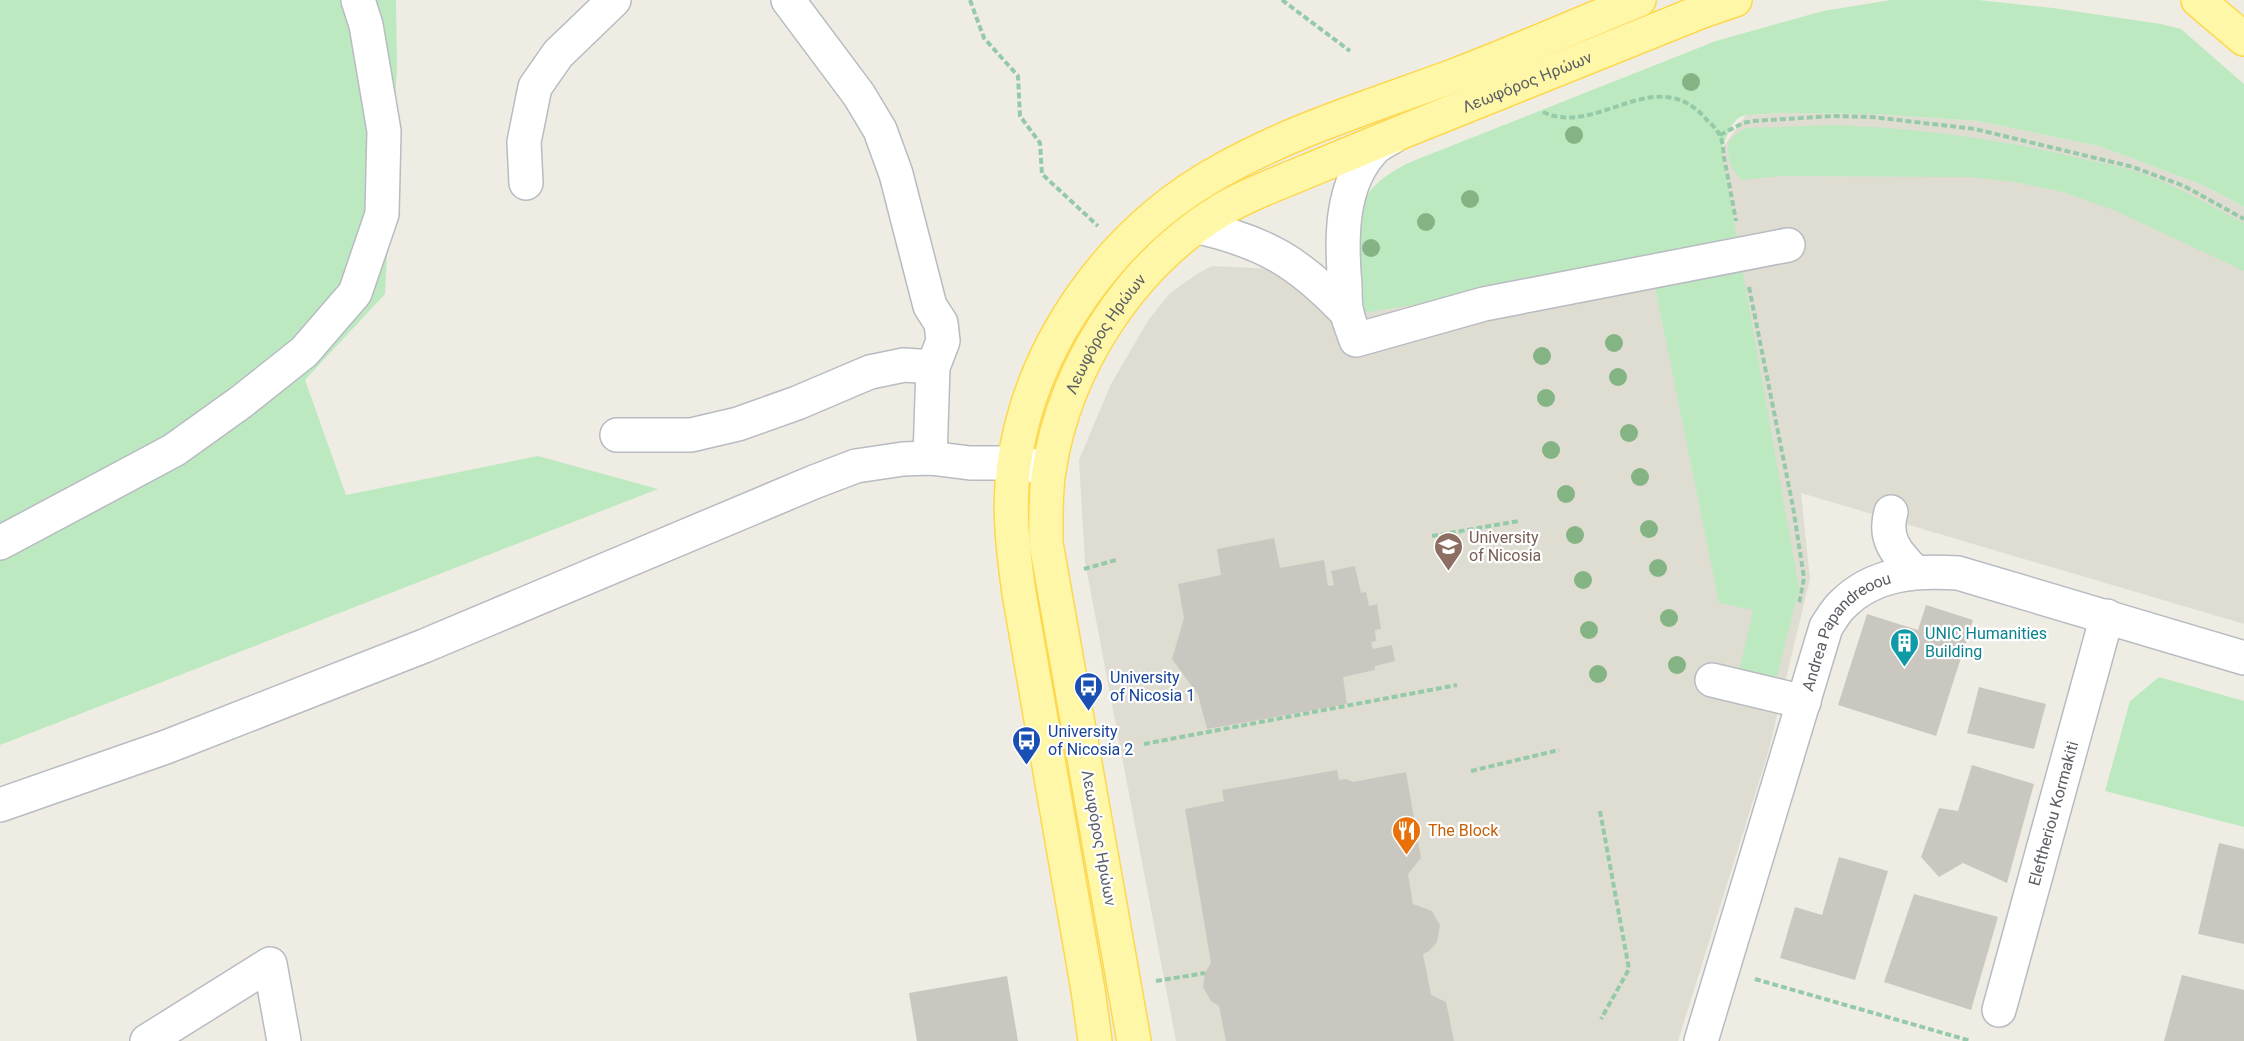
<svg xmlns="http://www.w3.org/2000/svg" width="2244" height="1041" font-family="Roboto,sans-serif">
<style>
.education{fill:#dfddd2}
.green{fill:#bde9c0}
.building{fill:#cac7c0}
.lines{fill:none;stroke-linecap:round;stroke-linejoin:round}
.minor-casing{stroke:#b8bbc1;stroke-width:36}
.major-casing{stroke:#fdd84e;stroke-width:36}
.path{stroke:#95caa8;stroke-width:4;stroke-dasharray:6 3;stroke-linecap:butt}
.minor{stroke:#fff;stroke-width:33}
.major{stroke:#fff7a8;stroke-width:33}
.tree{fill:#84b384}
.labels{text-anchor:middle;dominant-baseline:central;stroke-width:4.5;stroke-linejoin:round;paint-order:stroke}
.street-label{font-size:16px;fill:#5b5f65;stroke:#fff}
.education-label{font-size:16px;fill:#785e54;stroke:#fff;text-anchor:start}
.culture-label{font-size:16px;fill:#0d838f;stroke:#fff;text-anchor:start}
.transit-label{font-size:16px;fill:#164399;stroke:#fff;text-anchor:start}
.food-label{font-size:16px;fill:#c56008;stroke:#fff;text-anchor:start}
</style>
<rect width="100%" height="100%" fill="#efede3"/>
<polygon class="education" points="1787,113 1872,114 1978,121 2099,146 2205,186 2244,207 2244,624 1801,493 1810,579 1768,753 1678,1041 1176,1041 1085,562 1079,460 1110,386 1149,319 1170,293 1197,274 1212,266 1356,273 1721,150 1746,115"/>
<g class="green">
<polygon points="0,0 396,0 397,67 385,294 305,380 346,495 538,456 658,489 0,745"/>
<path d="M1891,0H1978L2053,8L2161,24L2181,29L2244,84V207L2205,186L2099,146L1978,121L1872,114L1787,113L1746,115L1738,118L1731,126L1721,150L1799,588L1774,689L1737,681L1753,610L1719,603L1654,282L1629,271L1362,313C1359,284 1351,219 1368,194C1377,180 1393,171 1408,163L1716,41L1823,11Z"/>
<path d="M1835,125C1917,128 1999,139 2079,158C2104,164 2130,168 2154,178C2185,190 2214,208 2244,223V271L2116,211L2063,192L2015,182L1971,177L1782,176L1742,180C1730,167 1726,159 1729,141L1737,133L1747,128Z"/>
<polygon points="2159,677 2244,701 2244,827 2105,791 2130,701"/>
</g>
<g class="building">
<polygon points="1274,538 1280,568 1324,560 1328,586 1334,585 1331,571 1355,566 1361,593 1366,592 1369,606 1377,604 1381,629 1375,630 1376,641 1371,642 1373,649 1392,645 1395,661 1375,666 1375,670 1343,677 1347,704 1207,729 1198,695 1172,659 1184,618 1178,584 1221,575 1217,549"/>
<polygon points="1926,605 1973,620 1936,736 1838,705 1867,614 1918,630"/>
<polygon points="1979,687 2046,704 2034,749 1967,733"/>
<polygon points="1972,765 2034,784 2007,883 1963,863 1939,877 1921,857 1939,808 1958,811"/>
<polygon points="1337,770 1339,780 1346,779 1353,782 1406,772 1421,858 1408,874 1413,904 1432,911 1440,925 1437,942 1429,951 1423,954 1431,995 1446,1002 1454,1041 1226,1041 1219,1006 1211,1001 1203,987 1205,973 1211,963 1185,809 1224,801 1222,790"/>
<polygon points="2219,843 2244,849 2244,944 2198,934"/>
<polygon points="1839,857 1888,871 1855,980 1780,958 1795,907 1822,915"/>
<polygon points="1914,894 1998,917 1971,1010 1884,982"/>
<polygon points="2182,975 2244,990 2244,1041 2164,1041"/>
<polygon points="1007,976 1018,1041 917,1041 909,993"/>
</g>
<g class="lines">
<defs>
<g id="minor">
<polyline points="788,0 859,95 880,130 896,174 930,306 941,323 943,341 933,367 930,458"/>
<path d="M1392,137C1386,141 1378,144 1373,150C1340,185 1341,240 1345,286C1345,295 1345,305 1347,313C1349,322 1353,331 1356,340L1484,304L1788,245"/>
<polyline points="526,183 524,142 535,87 558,54 614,0"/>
<path d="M1198,227C1265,242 1300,263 1347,313"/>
<polyline points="617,435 691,435 738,424 797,403 870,372 904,365 933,367"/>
<path d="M1891,512C1883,539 1897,554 1915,572"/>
<polyline points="0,543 174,450 241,402 304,352 355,293 382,214 384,131 366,25 358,0"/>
<polyline points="1712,680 1804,702"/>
<polyline points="0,805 166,747 424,646 814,482 856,466 903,459 930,458 970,463 1014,463 1049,468"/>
<path id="s1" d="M1999,1010L2107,616"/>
<polyline points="147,1041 270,964 284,1041"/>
<path id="s2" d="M1701,1041L1826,627C1831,620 1836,610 1843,604C1874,573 1917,570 1958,573L2244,658"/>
</g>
<g id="major">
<polyline points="2198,0 2244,39"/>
<path d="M1095,1041L1088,990L1019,593C1013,550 1008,508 1014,465C1031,342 1114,229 1222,170C1295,129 1375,105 1453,76C1516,52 1577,25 1639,0"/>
<path id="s3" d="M1134,1041L1046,543C1046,519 1045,494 1049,470C1065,366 1131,265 1221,210C1248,194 1277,184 1305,172C1344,156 1384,139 1424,123C1516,86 1608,49 1700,12L1735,0"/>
</g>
</defs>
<use href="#minor" class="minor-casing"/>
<use href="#major" class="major-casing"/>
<g class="path">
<polyline points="970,0 984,38 1018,76 1020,116 1040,143 1042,174 1098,226"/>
<polyline points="1282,0 1350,51"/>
<path d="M1543,112C1598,138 1656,60 1707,120C1711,124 1717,129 1719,134C1723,140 1723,150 1724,157C1728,178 1732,199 1736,221"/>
<polyline points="1720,135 1743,123 1753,121 1833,116 1872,117 1975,129 2133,167 2184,186 2244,219"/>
<polyline points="1749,287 1793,507 1804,578 1799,604"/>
<polyline points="1432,536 1519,521"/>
<polyline points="1084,569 1116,560"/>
<polyline points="1144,744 1457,685"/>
<polyline points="1471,771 1559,750"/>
<polyline points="1600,811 1629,969 1601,1019"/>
<polyline points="1755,979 1971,1041"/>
<polyline points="1156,981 1205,973"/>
</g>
<use href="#minor" class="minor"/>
<use href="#major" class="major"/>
</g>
<g class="tree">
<circle cx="1691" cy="82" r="9"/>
<circle cx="1574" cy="135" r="9"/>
<circle cx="1470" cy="199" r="9"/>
<circle cx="1426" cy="222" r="9"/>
<circle cx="1371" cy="248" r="9"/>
<circle cx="1614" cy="343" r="9"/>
<circle cx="1542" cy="356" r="9"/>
<circle cx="1618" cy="377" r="9"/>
<circle cx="1546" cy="398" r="9"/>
<circle cx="1629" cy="433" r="9"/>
<circle cx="1551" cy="450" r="9"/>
<circle cx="1640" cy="477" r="9"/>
<circle cx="1566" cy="494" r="9"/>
<circle cx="1649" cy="529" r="9"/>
<circle cx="1575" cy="535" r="9"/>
<circle cx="1658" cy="568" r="9"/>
<circle cx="1583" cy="580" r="9"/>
<circle cx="1669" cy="618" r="9"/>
<circle cx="1589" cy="630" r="9"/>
<circle cx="1677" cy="665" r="9"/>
<circle cx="1598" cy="674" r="9"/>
</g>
<defs>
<symbol id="university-pin" viewBox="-11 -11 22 30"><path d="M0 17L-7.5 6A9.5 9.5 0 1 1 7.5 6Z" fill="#8d6e63" stroke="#fff"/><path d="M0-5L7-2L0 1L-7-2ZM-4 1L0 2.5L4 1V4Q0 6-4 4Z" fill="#fff"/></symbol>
<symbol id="building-pin" viewBox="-11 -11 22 30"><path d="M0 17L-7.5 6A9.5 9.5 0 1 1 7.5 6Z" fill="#0f9aa8" stroke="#fff"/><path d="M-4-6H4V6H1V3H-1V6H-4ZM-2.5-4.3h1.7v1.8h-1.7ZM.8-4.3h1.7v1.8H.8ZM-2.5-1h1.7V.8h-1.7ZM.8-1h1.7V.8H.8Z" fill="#fff"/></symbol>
<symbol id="bus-pin" viewBox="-11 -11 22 30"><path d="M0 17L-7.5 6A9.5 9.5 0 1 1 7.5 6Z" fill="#1a4fb4" stroke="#fff"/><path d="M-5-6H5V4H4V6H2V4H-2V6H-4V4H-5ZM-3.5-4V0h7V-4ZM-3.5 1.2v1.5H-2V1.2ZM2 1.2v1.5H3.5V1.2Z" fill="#fff"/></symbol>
<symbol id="restaurant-pin" viewBox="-11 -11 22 30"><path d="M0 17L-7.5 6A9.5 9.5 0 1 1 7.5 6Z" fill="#e8710a" stroke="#fff"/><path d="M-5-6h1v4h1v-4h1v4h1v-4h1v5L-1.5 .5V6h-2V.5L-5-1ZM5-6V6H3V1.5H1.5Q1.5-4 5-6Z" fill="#fff"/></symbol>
</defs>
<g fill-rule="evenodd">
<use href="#university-pin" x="1432" y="530" width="33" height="45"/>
<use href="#building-pin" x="1888" y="626" width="33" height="45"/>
<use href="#bus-pin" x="1072" y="670" width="33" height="45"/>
<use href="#bus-pin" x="1010" y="724" width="33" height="45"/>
<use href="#restaurant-pin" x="1390" y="814" width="33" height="45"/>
</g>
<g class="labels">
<g class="street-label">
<text stroke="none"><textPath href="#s3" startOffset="1232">Λεωφόρος Ηρώων</textPath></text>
<text stroke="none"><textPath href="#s3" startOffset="728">Λεωφόρος Ηρώων</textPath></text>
<text stroke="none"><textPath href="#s2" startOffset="441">Andrea Papandreoou</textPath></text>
<text stroke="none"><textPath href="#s1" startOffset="204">Eleftheriou Kormakiti</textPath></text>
<text transform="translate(1099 838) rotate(80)">Λεωφόρος Ηρώων</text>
</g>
<g class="education-label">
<text x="1469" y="537">University<tspan x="1469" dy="18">of Nicosia</tspan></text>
</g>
<g class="culture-label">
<text x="1925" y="633">UNIC Humanities<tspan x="1925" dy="18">Building</tspan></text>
</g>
<g class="transit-label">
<text x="1110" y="677">University<tspan x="1110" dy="18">of Nicosia 1</tspan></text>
<text x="1048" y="731">University<tspan x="1048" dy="18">of Nicosia 2</tspan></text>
</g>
<g class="food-label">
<text x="1428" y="830">The Block</text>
</g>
</g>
</svg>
